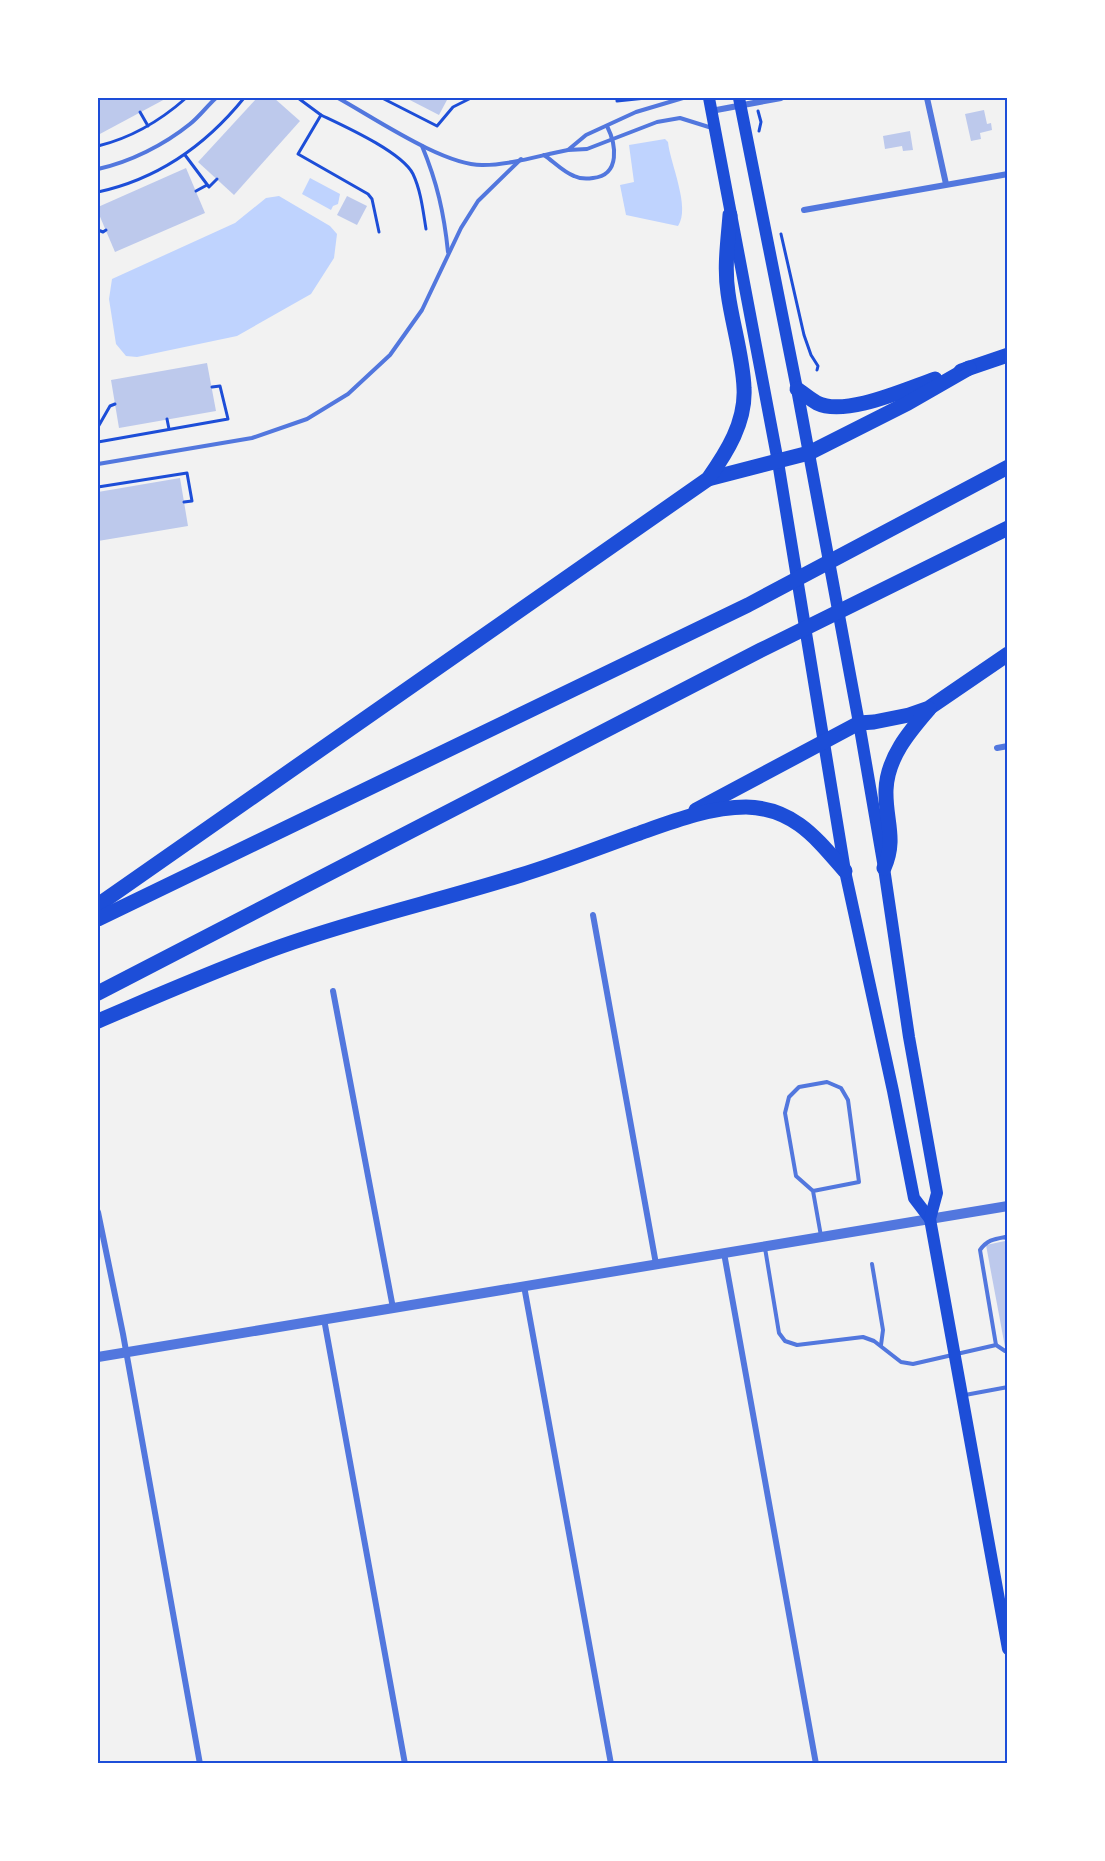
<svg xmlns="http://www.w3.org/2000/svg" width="1105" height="1861" font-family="Overpass,sans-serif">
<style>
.water{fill:#bfd3fe}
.building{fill:#bdc9ec}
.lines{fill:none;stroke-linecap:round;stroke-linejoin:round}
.path{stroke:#1d4ed8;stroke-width:3}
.service{stroke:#5277de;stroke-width:4}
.minor{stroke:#5277de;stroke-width:6}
.tertiary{stroke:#5277de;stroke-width:10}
.secondary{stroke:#1d4ed8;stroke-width:12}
.motorway{stroke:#1d4ed8;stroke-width:15}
.neatline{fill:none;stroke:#1d4ed8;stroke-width:2}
</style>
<rect width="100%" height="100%" fill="#f2f2f2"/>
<g class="water">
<path d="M665,139L668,142C670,163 691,208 678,226L626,215L620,185L634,182L629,145Z"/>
<polygon points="310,178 340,194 338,204 333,206 331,210 302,194"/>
<polygon points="279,196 330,226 337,234 334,258 311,294 237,336 137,357 126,356 116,344 109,299 112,279 235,223 266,198"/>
</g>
<g class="building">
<polygon points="98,98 167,98 98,135"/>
<polygon points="257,98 274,98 300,121 234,195 198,162"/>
<polygon points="406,98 448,98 439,115"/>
<polygon points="984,110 987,124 991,123 992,130 980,133 981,139 971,141 965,114"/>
<polygon points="910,131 913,150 903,151 902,146 885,149 883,136"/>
<polygon points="186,168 205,213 115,252 98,212 98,207"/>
<polygon points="347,196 367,206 357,225 337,215"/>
<polygon points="207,363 216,411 119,428 111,380"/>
<polygon points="180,478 188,526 98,541 98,492"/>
<polygon points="1005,1241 1008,1257 1008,1346 1005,1347 986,1245"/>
</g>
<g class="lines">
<g class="path">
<polyline points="298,98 321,115"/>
<polyline points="382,98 437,126 453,107 471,98"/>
<polyline points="617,98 617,101 646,98"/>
<polyline points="758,111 761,122 759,131"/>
<polyline points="140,112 148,126"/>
<path d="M98,146C131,138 160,121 186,98"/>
<polyline points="185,155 209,187 217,179"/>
<polyline points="196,191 207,185"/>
<path d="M98,192C158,179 206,145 244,98"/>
<polyline points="98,230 103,232 106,230"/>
<path d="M379,232L372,199L368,194L298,154L321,115C344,126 402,152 413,174C421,191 423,211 426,229"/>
<polyline points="781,234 804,335 811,355 818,366 817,370"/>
<polyline points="167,419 169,429"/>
<polyline points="98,427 110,406 115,404"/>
<polyline points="98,442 228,419 220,386 212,387"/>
<polyline points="98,487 187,473 192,501 184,502"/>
</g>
<g class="service">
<path d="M338,98C373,117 444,166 483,165C511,165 541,155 568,150"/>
<polyline points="683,98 636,112 586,135 568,150 587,149 657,122 680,118 712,128"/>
<path d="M422,146C437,182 444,213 448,252"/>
<path d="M544,155C553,161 563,172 574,176C580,179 587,179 593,178C621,175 616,144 607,126"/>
<path d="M98,169C130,162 164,145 190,124C199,117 207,106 216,98"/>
<polyline points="98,464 252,438 307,419 348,394 390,355 422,310 461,228 478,201 521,159"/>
<polyline points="813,1191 859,1182 848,1100 841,1088 827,1082 799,1087 789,1097 785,1113 796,1176 813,1191 821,1236"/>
<polyline points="765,1248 779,1333 785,1341 797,1345 863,1337 874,1341 901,1362 913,1364 996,1345 1005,1351 1008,1351"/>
<polyline points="1007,1253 1008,1252"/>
<polyline points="872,1264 883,1330 881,1345"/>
<path d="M996,1345L980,1250C987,1240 994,1239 1005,1237L1008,1240"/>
<polyline points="965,1395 1008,1387"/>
</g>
<g class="minor">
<polyline points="927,98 946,184"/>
<polyline points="711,111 781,98"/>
<polyline points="804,210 1008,174"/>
<polyline points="997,748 1008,746"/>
<polyline points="593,915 656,1264"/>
<polyline points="333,991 393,1308"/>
<polyline points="98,1212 123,1334 200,1764"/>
<polyline points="724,1253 816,1764"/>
<polyline points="524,1286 611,1764"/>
<polyline points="324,1319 405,1764"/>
</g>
<polyline class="tertiary" points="98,1357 1008,1206"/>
<g class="secondary">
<polyline points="709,98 778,462 845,871 893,1091 914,1198 930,1219"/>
<polyline points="739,98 797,389 859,723 884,868 909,1037 937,1193 930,1219 1008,1649"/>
</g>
<g class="motorway">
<polyline points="961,371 1008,355"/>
<path d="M797,389C803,393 810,399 817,403C845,417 906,389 935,379"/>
<polyline points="708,479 809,453 908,403 969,368"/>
<polyline points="696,810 859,723 874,722 909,715 929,708 1008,654"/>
<path d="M884,868C897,839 885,820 886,790C887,758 909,732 929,709"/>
<path d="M98,905L708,479C727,452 746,422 744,388C743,358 732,323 728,293C724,267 728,241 730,215"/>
<polyline points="98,919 748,605 1008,467"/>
<polyline points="98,993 761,650 1008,528"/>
<path d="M98,1021C159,995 220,968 282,946C361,918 442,900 521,875C560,863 598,848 637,834C671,822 709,807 746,807C794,808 817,839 845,871"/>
</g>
</g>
<rect width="1105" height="1861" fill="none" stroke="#ffffff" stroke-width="198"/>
<rect x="99" y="99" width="907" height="1663" class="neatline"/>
</svg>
